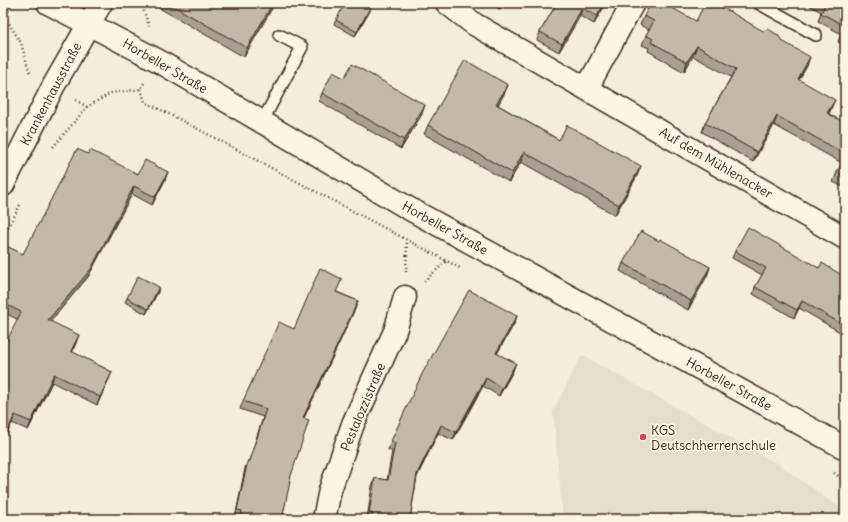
<svg xmlns="http://www.w3.org/2000/svg" width="848" height="522" font-family="Delius,sans-serif">
<style>
.built{fill:#e5ddce}
.lines{fill:none;stroke-linecap:round;stroke-linejoin:round}
.lane-casing{stroke:#3b2a1e;stroke-width:14}
.street-casing{stroke:#3b2a1e;stroke-width:25}
.secondary-casing{stroke:#3b2a1e;stroke-width:25}
.path{stroke:#3b2a1e;stroke-width:2.5;stroke-dasharray:1 3;stroke-linecap:butt}
.lane{stroke:#fcf5e5;stroke-width:11}
.street{stroke:#fcf5e5;stroke-width:22}
.secondary{stroke:#fcf5e5;stroke-width:22}
.wall{fill:#a89f92;stroke:#3b2a1e}
.shaded-wall{fill:#888277;stroke:#3b2a1e}
.building{fill:#c3b9aa;stroke:#3b2a1e}
.poi-dot{fill:#d1495b;stroke:#fcf5e5;stroke-width:1.5}
.labels{text-anchor:middle;dominant-baseline:central;stroke-width:3.5;stroke-linejoin:round;paint-order:stroke}
.street-label{font-size:13px;fill:#3b2a1e;stroke:#fcf5e5}
.poi-label{font-size:13px;fill:#3b2a1e;stroke:#fcf5e5;text-anchor:start}
</style>
<rect width="100%" height="100%" fill="#f4eddd"/>
<filter id="ink" filterUnits="userSpaceOnUse"><feTurbulence type="fractalNoise" baseFrequency=".025" numOctaves="2"/><feDisplacementMap in="SourceGraphic" scale="8" xChannelSelector="R" yChannelSelector="G"/><feConvolveMatrix kernelMatrix="1 2 1 2 8 2 1 2 1" color-interpolation-filters="sRGB"/></filter>
<g filter="url(#ink)">
<polygon class="built" points="582,355 778,464 845,511 845,519 563,519 553,411"/>
<g class="lines">
<defs>
<g id="lane">
<polyline points="758,3 816,35"/>
<polyline points="262,122 302,47 279,35"/>
</g>
<g id="street">
<polyline points="447,3 474,24 845,238"/>
<polyline points="587,88 633,3"/>
<polyline points="324,519 330,490 353,424 395,331 405,297"/>
</g>
<g id="secondary">
<polyline points="48,3 157,60 408,208 845,448"/>
<polyline points="3,185 54,85 101,3"/>
</g>
</defs>
<use href="#lane" class="lane-casing"/>
<use href="#street" class="street-casing"/>
<use href="#secondary" class="secondary-casing"/>
<g class="path">
<polyline points="13,3 5,17 21,43 30,74"/>
<polyline points="141,3 149,26"/>
<polyline points="141,89 145,102 179,119 460,268"/>
<polyline points="76,100 87,107"/>
<polyline points="53,147 87,107 111,93 141,89 144,83"/>
<polyline points="3,238 20,205"/>
<polyline points="406,272 407,240"/>
<polyline points="424,281 447,261"/>
<polyline points="834,473 845,481"/>
</g>
<use href="#lane" class="lane"/>
<use href="#street" class="street"/>
<use href="#secondary" class="secondary"/>
</g>
<g class="wall">
<polygon points="155,3 274,3 244,57 154,5"/>
<polygon points="489,3 505,3 501,10"/>
<polygon points="557,3 606,3 594,24 580,16 559,52 537,40 540,32"/>
<polygon points="805,3 845,3 845,45 838,42 841,34 818,21 821,12"/>
<polygon points="370,11 355,36 334,24 336,20"/>
<polygon points="644,16 696,21 782,41 807,66 799,80 831,109 829,114 845,123 845,188 833,182 837,172 842,163 774,125 753,162 702,132 705,123 731,77 693,56 684,72 648,51 649,48 642,45 646,35 649,30 640,25"/>
<polygon points="344,78 422,114 401,149 319,101 322,93"/>
<polygon points="508,85 504,94 498,105 559,140 637,176 615,215 521,162 509,182 424,134 428,125"/>
<polygon points="88,154 138,174 165,180 152,205 132,194 88,277 50,321 76,343 72,352 112,372 109,379 97,405 52,382 28,430 12,423 17,319 3,312 3,248 23,254"/>
<polygon points="735,251 819,268 845,277 845,335 799,308 794,318 753,294 755,287 762,275 732,258"/>
<polygon points="623,263 710,267 707,276 688,310 620,271"/>
<polygon points="158,292 146,314 125,302 127,298"/>
<polygon points="337,292 358,301 355,309 304,418 289,482 282,519 239,519 235,518 245,468 248,460 249,461 263,417 240,409 243,401 294,329"/>
<polygon points="517,316 514,324 497,353 513,371 499,396 483,386 453,440 438,433 417,477 410,519 367,519 372,486 375,478 387,480 392,451 388,450 391,441"/>
</g>
<g class="shaded-wall">
<polygon points="273,3 274,3 274,5 244,57 247,48"/>
<polygon points="504,3 505,3 501,10"/>
<polygon points="605,3 606,3 594,24 597,16"/>
<polygon points="371,6 370,11 355,36 357,32"/>
<polygon points="582,8 580,16 559,52 562,44"/>
<polygon points="697,46 693,56 684,72 687,62"/>
<polygon points="810,57 807,66 794,88 798,79"/>
<polygon points="508,85 504,94 493,114 496,104"/>
<polygon points="835,100 831,109 824,122 827,113"/>
<polygon points="425,105 422,114 401,149 404,140"/>
<polygon points="777,116 774,125 753,162 757,152"/>
<polygon points="524,152 521,162 509,182 512,173"/>
<polygon points="641,166 637,176 615,215 619,205"/>
<polygon points="168,172 165,180 152,205 155,197"/>
<polygon points="134,186 132,194 88,277 45,328 48,320"/>
<polygon points="710,267 707,276 688,310 691,301"/>
<polygon points="159,287 158,292 146,314 148,309"/>
<polygon points="358,301 355,309 300,426 303,418"/>
<polygon points="802,301 799,308 794,318 797,310"/>
<polygon points="517,316 514,324 493,361 496,353"/>
<polygon points="79,335 76,343 68,359 71,351"/>
<polygon points="516,363 513,371 499,396 502,388"/>
<polygon points="112,372 109,379 97,405 100,397"/>
<polygon points="54,374 52,382 28,430 31,422"/>
<polygon points="486,378 483,386 453,440 456,432"/>
<polygon points="15,415 12,423 3,442 3,440"/>
<polygon points="441,425 438,433 414,482 417,474"/>
</g>
<g class="building">
<polygon points="168,3 273,3 247,48"/>
<polygon points="345,3 366,3 371,6 357,32 336,20"/>
<polygon points="557,3 605,3 597,16 582,8 562,44 540,32"/>
<polygon points="651,3 663,3 696,21 705,3 715,3 763,31 768,29 778,35 782,41 810,57 798,79 835,100 827,113 845,123 845,154 777,116 757,152 705,123 736,69 697,46 687,62 651,42 653,39 646,35 654,21 644,16"/>
<polygon points="821,3 845,3 845,26 821,13 825,5"/>
<polygon points="845,28 845,36 841,34"/>
<polygon points="465,60 508,85 496,104 559,140 567,125 641,166 619,205 524,152 512,173 428,125"/>
<polygon points="352,64 425,105 404,140 322,93 333,72 344,78"/>
<polygon points="77,149 88,154 90,150 138,174 145,160 168,172 155,197 134,186 91,269 48,320 79,335 71,351 112,372 100,397 54,374 31,422 15,415 3,440 3,349 21,312 3,303 3,248 4,245 23,254"/>
<polygon points="845,158 845,177 837,172"/>
<polygon points="748,227 819,268 822,263 845,277 845,326 802,301 797,310 755,287 766,268 735,251"/>
<polygon points="641,231 659,241 660,239 710,267 691,301 623,263"/>
<polygon points="320,268 342,279 336,292 358,301 303,418 309,420 289,482 290,482 282,519 241,519 242,511 237,510 248,460 250,461 266,409 243,401 279,322 294,329"/>
<polygon points="138,276 159,287 148,309 127,298"/>
<polygon points="469,290 517,316 496,353 516,363 502,388 486,378 456,432 441,425 417,474 410,519 372,519 373,514 369,513 375,478 388,480 395,443 391,441 422,374"/>
<polygon points="123,514 171,519 123,519"/>
</g>
</g>
<circle class="poi-dot" cx="643" cy="437" r="4"/>
<g class="labels">
<g class="street-label">
<text transform="translate(165 66) rotate(30)">Horbeller Straße</text>
<text transform="translate(51 94) rotate(-62)">Krankenhausstraße</text>
<text transform="translate(716 163) rotate(30)">Auf dem Mühlenacker</text>
<text transform="translate(445 228) rotate(29)">Horbeller Straße</text>
<text transform="translate(729 384) rotate(29)">Horbeller Straße</text>
<text transform="translate(363 407) rotate(-67)">Pestalozzistraße</text>
</g>
<g class="poi-label">
<text x="651" y="430">KGS<tspan x="651" dy="15">Deutschherrenschule</tspan></text>
</g>
</g>
<rect width="848" height="522" fill="none" stroke="#fcf5e5" stroke-width="16"/>
<rect x="8" y="8" width="832" height="506" fill="none" stroke="#3b2a1e" stroke-width="1.5" filter="url(#ink)"/>
</svg>
